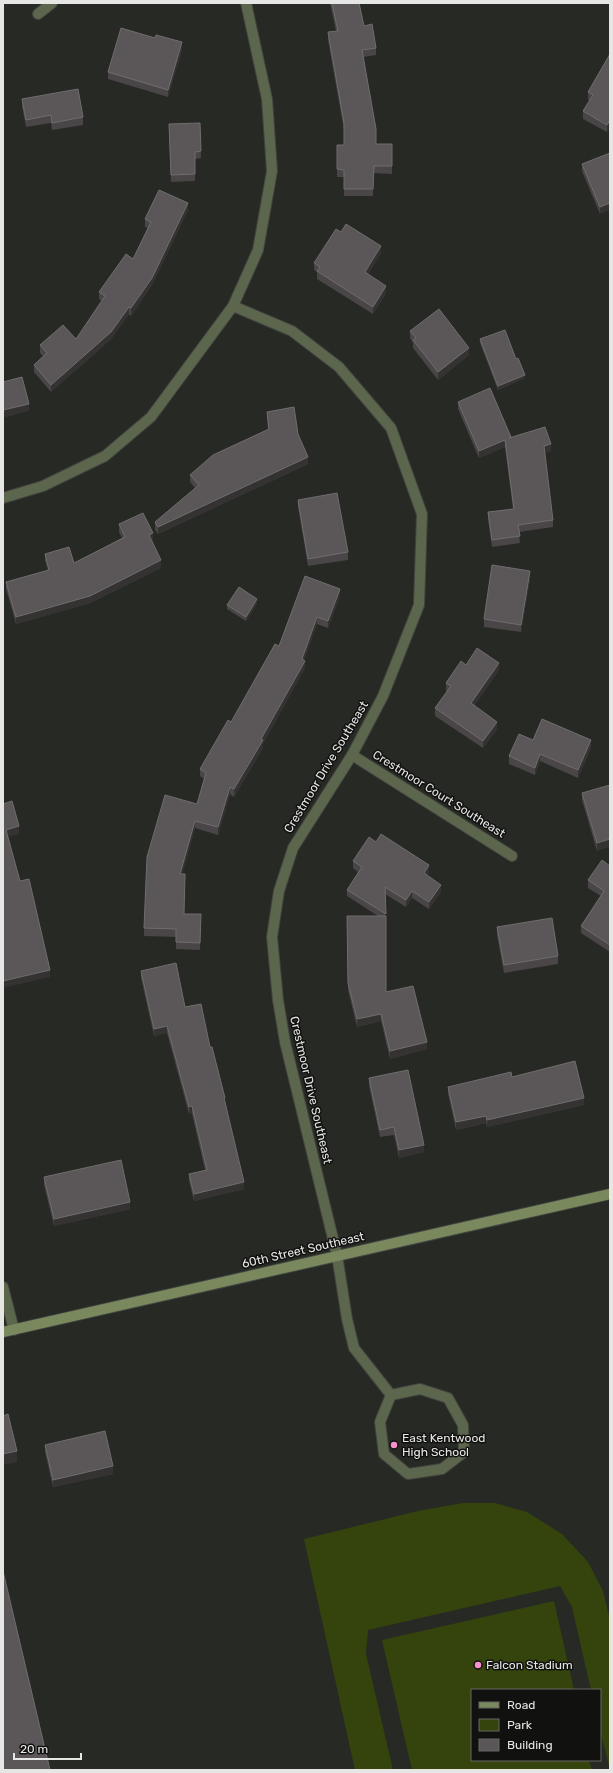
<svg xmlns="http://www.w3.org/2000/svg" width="613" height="1773" font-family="Rubik,sans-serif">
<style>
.green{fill:#35440c}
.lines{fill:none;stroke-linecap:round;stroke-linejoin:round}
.service-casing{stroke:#424440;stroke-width:12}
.minor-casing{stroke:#424440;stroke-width:12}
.secondary-casing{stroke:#424440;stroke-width:12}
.service{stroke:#5c664c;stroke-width:10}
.minor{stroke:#5c664c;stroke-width:10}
.secondary{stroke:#7a885e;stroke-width:10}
.wall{fill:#4a4547}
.shaded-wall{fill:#353332}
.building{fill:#5b5758;stroke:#706d6e}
.poi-dot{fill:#f890cc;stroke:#111110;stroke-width:1.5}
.labels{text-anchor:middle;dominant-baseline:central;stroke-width:3;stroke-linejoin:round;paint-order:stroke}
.street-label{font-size:12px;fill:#e6e7e4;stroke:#111110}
.poi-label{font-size:12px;fill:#e6e7e4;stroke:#111110;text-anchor:start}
</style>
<rect width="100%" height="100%" fill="#272925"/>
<g class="green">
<polygon points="463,1503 495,1503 527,1512 562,1534 588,1562 603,1591 610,1620 610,1770 600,1730 600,1690 591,1690 572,1607 560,1586 368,1630 366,1654 393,1770 355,1770 304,1539 418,1511"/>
<polygon points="554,1601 574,1690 472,1690 472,1760 589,1760 592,1770 412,1770 382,1640"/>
</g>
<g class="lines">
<defs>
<polyline id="service" points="337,1255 347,1319 354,1348 391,1395 420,1389 448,1398 463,1425 464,1452 442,1469 408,1474 384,1454 380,1422 391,1395"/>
<g id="minor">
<polyline points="38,14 52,3"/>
<polyline points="233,306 292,331 339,367 391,428 422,514 419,605 383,696 352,755 293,848 279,891 272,937 278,1000 285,1042 337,1255"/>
<polyline points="3,498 43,486 105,456 151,417 233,306 258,250 272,171 267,99 246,3"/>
<polyline points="352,755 512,856"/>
<polyline points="3,1287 14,1330"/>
</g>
<polyline id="secondary" points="3,1332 610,1194"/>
</defs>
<use href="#service" class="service-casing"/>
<use href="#minor" class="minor-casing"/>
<use href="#secondary" class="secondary-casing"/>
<use href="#service" class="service"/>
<use href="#minor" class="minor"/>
<use href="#secondary" class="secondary"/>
</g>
<g class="wall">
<polygon points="330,3 359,3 364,26 376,48 376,55 363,57 376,144 392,144 392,174 374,173 373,196 344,196 344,177 337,177 337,145 344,145 344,130 328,40 328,32 336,31"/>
<polygon points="182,50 168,97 108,79 108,72"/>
<polygon points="610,54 610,127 607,132 583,119 583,111 590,101 588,100 588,92"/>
<polygon points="22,99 83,117 83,125 52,130 51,123 26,127 22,106"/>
<polygon points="200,123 201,158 195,159 195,181 171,182 169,131"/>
<polygon points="610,153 600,214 582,171 582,164"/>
<polygon points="188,210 152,285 131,316 129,314 111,339 51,392 34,372 34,365 43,356 40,353 40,345 76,339 102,301 99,299 99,292 133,259 148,228 145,227 145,219"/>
<polygon points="381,253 368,274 386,293 373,314 317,279 317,272 314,270 314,263"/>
<polygon points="410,331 469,355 438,380 413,348 413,343 410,338"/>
<polygon points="480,339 516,359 525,378 498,390 480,343"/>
<polygon points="458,402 511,437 551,451 544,453 553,520 553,527 519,532 520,543 492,547 488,519 488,512 513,509 505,447 479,458 458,409"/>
<polygon points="267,412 298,434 308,464 158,534 155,530 155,522 195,488 190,482 190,475 268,430 267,419"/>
<polygon points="298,500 348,552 348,560 308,566 298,507"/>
<polygon points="119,524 153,540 152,541 161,568 90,603 16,624 6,589 6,582 48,570 45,561 45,554 74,563 122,538 119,532"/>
<polygon points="530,579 521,632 484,627 484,619"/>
<polygon points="340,596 328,628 317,624 304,660 305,668 263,744 263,748 234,797 230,794 218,835 195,828 182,874 184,914 201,922 200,950 176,949 176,937 144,936 144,928 197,804 204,779 200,776 200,769 231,722 279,646"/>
<polygon points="257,603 246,621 227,609 227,605"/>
<polygon points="466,665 499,670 474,706 497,729 483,748 435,716 435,708 447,691 446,691 446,683"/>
<polygon points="591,748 578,778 540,761 535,775 509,764 509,756"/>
<polygon points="610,785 597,851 582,800 582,793"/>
<polygon points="376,842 429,872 427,875 441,892 429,909 412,898 406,907 385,894 386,992 427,1049 390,1059 381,1021 357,1027 348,990 347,916 378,916 347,896 347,890 358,872 353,868 353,861"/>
<polygon points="610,866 610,952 581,933 581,926 601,896 588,888 588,880"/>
<polygon points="497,927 558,956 558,964 504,973 497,935"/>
<polygon points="141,971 185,1007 210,1047 225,1104 244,1189 194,1201 189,1181 189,1174 205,1170 192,1114 189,1114 167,1033 154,1036 141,978"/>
<polygon points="609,1053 610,1053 610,1067 609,1061"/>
<polygon points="512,1077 584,1105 487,1127 486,1123 456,1130 448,1094 448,1087"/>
<polygon points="369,1078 424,1152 399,1158 394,1135 380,1137 369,1086"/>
<polygon points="44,1177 130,1209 54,1226 44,1185"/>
<polygon points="45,1445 113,1474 53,1487 45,1452"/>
</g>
<g class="shaded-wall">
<polygon points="182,42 182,50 168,97 168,90"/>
<polygon points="610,120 610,127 607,132 607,125"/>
<polygon points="188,203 188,210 152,285 131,316 131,308"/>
<polygon points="610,203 610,210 600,214 600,207"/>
<polygon points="381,246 381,253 365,280 365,272"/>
<polygon points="386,286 386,293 373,314 373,307"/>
<polygon points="129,307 129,314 111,339 51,392 51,385"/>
<polygon points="469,348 469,355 438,380 438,372"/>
<polygon points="525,375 525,378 498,390 498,386"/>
<polygon points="29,404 29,411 3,418 3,410"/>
<polygon points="505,440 505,447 479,458 479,451"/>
<polygon points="551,444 551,451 544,453 544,446"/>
<polygon points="308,457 308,464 158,534 158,527"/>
<polygon points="153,533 153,540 149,543 149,535"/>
<polygon points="161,560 161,568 90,603 16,624 16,617"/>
<polygon points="530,571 530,579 521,632 521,625"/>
<polygon points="340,589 340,596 328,628 328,621"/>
<polygon points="257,599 257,603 246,621 246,617"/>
<polygon points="317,617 317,624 302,666 302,659"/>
<polygon points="305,661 305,668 263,744 263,748 234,797 234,789 261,739"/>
<polygon points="499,663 499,670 471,711 471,703"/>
<polygon points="497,722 497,729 483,748 483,741"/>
<polygon points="591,740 591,748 578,778 578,770"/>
<polygon points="540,754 540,761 535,775 535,768"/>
<polygon points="230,787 230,794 218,835 218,827"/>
<polygon points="195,821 195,828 180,881 180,874"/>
<polygon points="19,826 19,834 6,837 6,830"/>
<polygon points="610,839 610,847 597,851 597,843"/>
<polygon points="429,865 429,872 424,880 424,873"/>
<polygon points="441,885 441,892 429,909 429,902"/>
<polygon points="412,891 412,898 406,907 406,900"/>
<polygon points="50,970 50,977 3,988 3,981"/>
<polygon points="381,1014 381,1021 357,1027 357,1019"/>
<polygon points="167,1026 167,1033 154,1036 154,1029"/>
<polygon points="427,1042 427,1049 390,1059 390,1051"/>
<polygon points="584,1098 584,1105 487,1127 487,1120"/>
<polygon points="192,1106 192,1114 189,1114 189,1107"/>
<polygon points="486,1116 486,1123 456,1130 456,1122"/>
<polygon points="424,1145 424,1152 399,1158 399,1150"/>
<polygon points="244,1182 244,1189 194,1201 194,1194"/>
<polygon points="130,1202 130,1209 54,1226 54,1219"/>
<polygon points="17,1451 17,1462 3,1465 3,1454"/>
<polygon points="113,1466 113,1474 53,1487 53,1480"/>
</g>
<g class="building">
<polygon points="332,3 359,3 364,26 372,24 376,48 362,50 376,129 376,144 392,144 392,166 374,166 373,189 344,189 344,170 337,169 337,145 344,145 344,123 328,32 338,31"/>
<polygon points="121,28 155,38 156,35 182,42 168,90 108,72"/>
<polygon points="610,54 610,120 607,125 583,111 593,95 588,92"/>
<polygon points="78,89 83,117 52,123 51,115 26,120 22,99"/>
<polygon points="200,123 201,151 195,152 195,174 171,175 169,124"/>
<polygon points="610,153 610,203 600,207 582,164"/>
<polygon points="159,190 188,203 152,278 131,308 129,307 111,332 51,385 34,365 47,353 40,345 63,325 76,339 105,296 99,292 126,254 133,259 151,222 145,219"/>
<polygon points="346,224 381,246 365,272 386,286 373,307 317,271 320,267 314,263 336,229 341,232"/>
<polygon points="439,309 469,348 438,372 413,340 416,338 410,331"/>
<polygon points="505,330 516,359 518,358 525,375 498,386 480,339"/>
<polygon points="22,377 29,404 3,410 3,382"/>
<polygon points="490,388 511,437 509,438 545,427 551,444 544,446 553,520 518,525 520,536 492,540 488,512 514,509 505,440 479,451 458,402"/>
<polygon points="294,407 298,434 308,457 158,527 155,522 199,485 190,475 213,455 269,429 267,412"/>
<polygon points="337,493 348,552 308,559 298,500"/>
<polygon points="143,513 153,533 149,535 161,560 90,596 16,617 6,582 49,570 45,554 69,547 74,563 125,537 119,524"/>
<polygon points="492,565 530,571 521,625 484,619"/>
<polygon points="305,576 340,589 328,621 317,617 302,659 305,661 261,739 263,740 234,789 230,787 218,827 195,821 180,874 185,874 184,914 201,914 200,943 176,942 176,929 144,928 147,857 165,795 197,804 206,773 200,769 228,720 231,722 275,644 279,646"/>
<polygon points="239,587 257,599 246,617 227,605"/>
<polygon points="477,648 499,663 471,703 497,722 483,741 435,708 451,686 446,683 461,661 466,665"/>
<polygon points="542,719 591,740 578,770 540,754 535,768 509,756 519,734 533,740"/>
<polygon points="610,785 610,839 597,843 582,793"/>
<polygon points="12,801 19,826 6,830 20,881 29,879 50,970 3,981 3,804"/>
<polygon points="381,834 429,865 424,873 441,885 429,902 412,891 406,900 385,887 386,914 347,890 362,867 353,861 369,837 376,842"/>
<polygon points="602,860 610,866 610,945 581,926 604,891 588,880"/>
<polygon points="347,916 386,916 386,992 413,986 427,1042 390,1051 381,1014 357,1019 348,983"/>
<polygon points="552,918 558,956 504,965 497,927"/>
<polygon points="176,963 185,1007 201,1004 210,1047 212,1047 225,1098 224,1098 244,1182 194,1194 189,1174 207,1170 192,1106 189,1107 167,1026 154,1029 141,971"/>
<polygon points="575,1061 584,1098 487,1120 486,1116 456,1122 448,1087 511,1072 512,1077"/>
<polygon points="408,1070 424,1145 399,1150 394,1127 380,1130 369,1078"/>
<polygon points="121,1160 130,1202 54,1219 44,1177"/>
<polygon points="8,1414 17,1451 3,1454 3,1416"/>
<polygon points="105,1431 113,1466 53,1480 45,1445"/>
<polygon points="3,1571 50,1770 3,1770"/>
</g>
<g class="poi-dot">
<circle cx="394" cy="1445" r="4"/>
<circle cx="478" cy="1665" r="4"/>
</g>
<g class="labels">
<g class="street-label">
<text transform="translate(326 767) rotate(-59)">Crestmoor Drive Southeast</text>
<text transform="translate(439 794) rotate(32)">Crestmoor Court Southeast</text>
<text transform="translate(311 1090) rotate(77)">Crestmoor Drive Southeast</text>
<text transform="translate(303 1250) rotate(-13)">60th Street Southeast</text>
</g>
<g class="poi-label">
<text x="402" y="1438">East Kentwood<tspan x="402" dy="14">High School</tspan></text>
<text x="486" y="1665">Falcon Stadium</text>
</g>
</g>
<rect width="613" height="1773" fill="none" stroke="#e6e7e4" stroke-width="8"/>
<rect x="471" y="1689" width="130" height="72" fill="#111110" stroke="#666765"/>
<rect x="479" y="1702" width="20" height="6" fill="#7a885e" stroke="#666765"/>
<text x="507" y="1709" font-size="12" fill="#e6e7e4">Road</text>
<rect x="479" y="1719" width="20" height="12" fill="#35440c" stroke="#666765"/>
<text x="507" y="1729" font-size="12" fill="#e6e7e4">Park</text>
<rect x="479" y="1739" width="20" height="12" fill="#5b5758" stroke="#666765"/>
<text x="507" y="1749" font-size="12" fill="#e6e7e4">Building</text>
<path d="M14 1753v6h67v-6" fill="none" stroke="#e6e7e4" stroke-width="2"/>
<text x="20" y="1753" font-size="12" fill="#e6e7e4" stroke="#111110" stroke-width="3" paint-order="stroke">20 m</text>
</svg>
